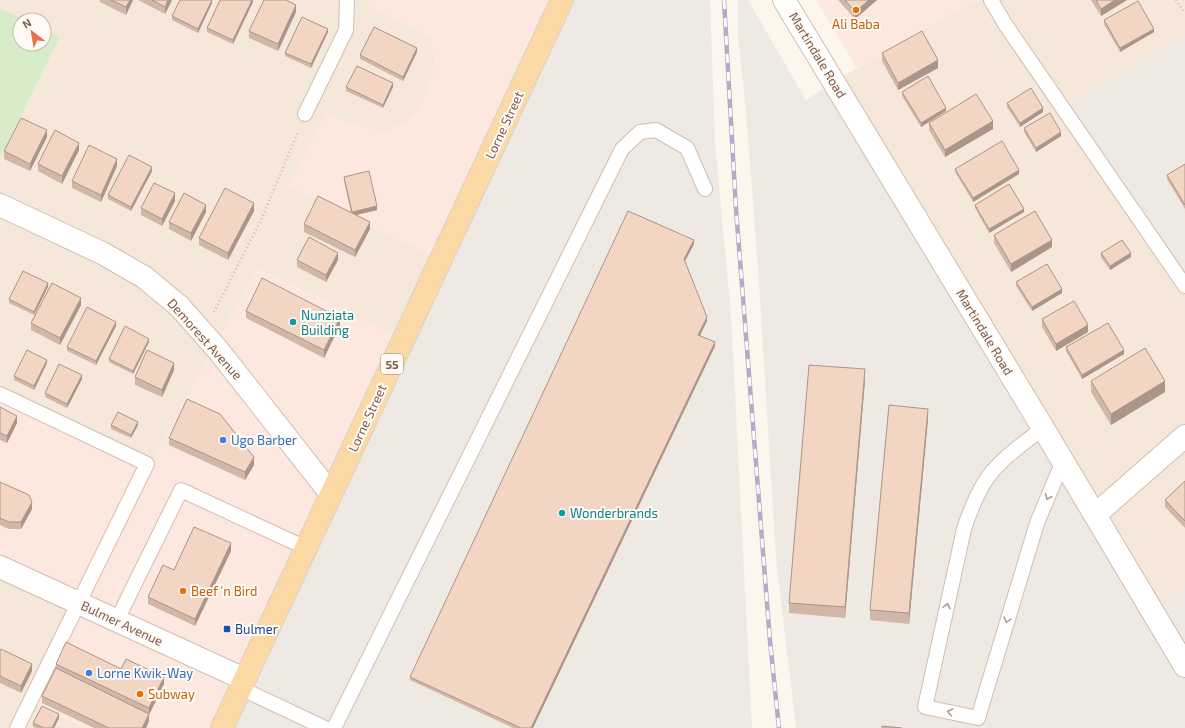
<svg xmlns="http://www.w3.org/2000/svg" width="1185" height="728" font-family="'Exo 2',sans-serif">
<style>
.residential{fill:#f5e8da}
.commercial{fill:#fde8e0}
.industrial{fill:#efe9e4}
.green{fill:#d8ecc9}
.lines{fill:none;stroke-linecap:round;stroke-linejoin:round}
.service-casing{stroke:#d1beb0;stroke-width:16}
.minor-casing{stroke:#d1beb0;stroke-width:24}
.tertiary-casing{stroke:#d1beb0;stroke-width:24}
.primary-casing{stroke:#dad1cd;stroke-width:24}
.path{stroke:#d9b8a5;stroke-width:2.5;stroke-dasharray:1 3;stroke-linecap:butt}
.service{stroke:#fff;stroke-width:14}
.minor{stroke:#fff;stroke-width:22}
.tertiary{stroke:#fff;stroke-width:22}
.primary{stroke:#fbd9a5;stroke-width:22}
.rail-casing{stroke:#b9a8c9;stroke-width:4.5}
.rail{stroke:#fffaf3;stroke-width:3;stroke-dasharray:9;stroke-linecap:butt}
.wall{fill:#d1b7a8}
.shaded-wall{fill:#aa9588}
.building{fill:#f3d5c3;stroke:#aa9588}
.oneway{stroke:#af9d94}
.food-dot{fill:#e8710a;stroke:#fffaf3;stroke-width:1.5}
.culture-dot{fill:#0f9aa8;stroke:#fffaf3;stroke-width:1.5}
.shop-dot{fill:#3f7fe0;stroke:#fffaf3;stroke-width:1.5}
.transit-dot{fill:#1a4fb4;stroke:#fffaf3;stroke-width:1.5}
.labels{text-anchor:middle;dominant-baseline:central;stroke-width:4;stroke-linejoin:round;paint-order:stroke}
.shield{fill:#fffaf3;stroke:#a28b7f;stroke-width:1}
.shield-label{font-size:12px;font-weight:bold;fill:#7a5c4d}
.food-label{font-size:13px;fill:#c56008;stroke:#fffaf3;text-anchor:start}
.street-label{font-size:13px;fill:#7a5c4d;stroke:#fffaf3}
.culture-label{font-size:13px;fill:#0d838f;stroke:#fffaf3;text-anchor:start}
.shop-label{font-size:13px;fill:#366cbe;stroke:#fffaf3;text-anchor:start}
.transit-label{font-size:13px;fill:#164399;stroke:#fffaf3;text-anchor:start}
</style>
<rect width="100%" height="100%" fill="#fdf6ec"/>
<g class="residential">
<polygon points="0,0 369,0 371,8 393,17 429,37 435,55 433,76 421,106 407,121 388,131 366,129 326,115 439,259 402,339 215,343 150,467 0,396 0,158 60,37 44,29 44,20 25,20 0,8"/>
<polygon points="974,0 1185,0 1185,35 1061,108 1185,289 1185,585 1157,612 835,81"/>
<polygon points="0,565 80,602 31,702 84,728 0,728"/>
</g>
<g class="commercial">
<polygon points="369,0 560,0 439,259 287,186 326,115 366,129 388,131 407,121 421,106 433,76 435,55 429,37 393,17 371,8"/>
<polygon points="816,0 974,0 857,68"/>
<polygon points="258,268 402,339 220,728 84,728 31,702 80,602 0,565 0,396 150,467 215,343"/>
</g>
<g class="industrial">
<polygon points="560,0 710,0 715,143 731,314 752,728 220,728"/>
<polygon points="738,0 748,0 806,100 835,81 1157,612 1185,585 1185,728 796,728 776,559 758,267 746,111 738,35"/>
<polygon points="1185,35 1185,289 1061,108"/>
</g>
<polygon class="green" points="0,8 25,20 20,20 20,44 44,44 44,29 60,37 0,158"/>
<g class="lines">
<defs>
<g id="service">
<polyline points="991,0 1005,24 1185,286"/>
<polyline points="305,114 346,30 347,0"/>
<polyline points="0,394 147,464 17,728"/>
<path d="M1043,428C1023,444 997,461 984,483C975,498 969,514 964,529L925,707L978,718L1037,523L1063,461"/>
<polyline points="117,620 181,490 306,548"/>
<polyline points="240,688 325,728"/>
<polyline points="334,728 622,149 640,132 656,130 687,148 705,189"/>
</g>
<g id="minor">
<polyline points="0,205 102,253 144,277 179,306 218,350 331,494"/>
<polyline points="1095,515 1185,436"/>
</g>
<g id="tertiary">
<polyline points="784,0 1043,428 1185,666"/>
<polyline points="0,567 244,679"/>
</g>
<polyline id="primary" points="222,728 562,0"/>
</defs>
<use href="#service" class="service-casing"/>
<use href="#minor" class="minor-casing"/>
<use href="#tertiary" class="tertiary-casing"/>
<use href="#primary" class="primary-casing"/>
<g class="path">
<polyline points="1176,0 1185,13"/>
<polyline points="214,312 262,218 298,132"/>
</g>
<use href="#service" class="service"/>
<use href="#minor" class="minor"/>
<use href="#tertiary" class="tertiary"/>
<use href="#primary" class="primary"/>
<defs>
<polyline id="rail" points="724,0 736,209 770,641 779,728"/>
</defs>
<use href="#rail" class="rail-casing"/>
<use href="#rail" class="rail"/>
</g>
<g class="wall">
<polygon points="100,0 133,0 126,15 100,2"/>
<polygon points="138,0 172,0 165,14"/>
<polygon points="253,0 253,2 233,44 207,32 207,28"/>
<polygon points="838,0 877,0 855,19"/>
<polygon points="1091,0 1127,0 1101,16"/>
<polygon points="212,3 198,33 172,20 172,16"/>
<polygon points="296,12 278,51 249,38 249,31"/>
<polygon points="1104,20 1154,32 1120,52 1104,24"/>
<polygon points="328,32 311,68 285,56 285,53"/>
<polygon points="417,52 403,81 360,59 360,55"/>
<polygon points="882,53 938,68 898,90 882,61"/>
<polygon points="346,87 393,87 383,108 346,91"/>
<polygon points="902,92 946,111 921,127 902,96"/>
<polygon points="1007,103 1043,112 1020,127 1007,107"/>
<polygon points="929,123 993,129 945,157 929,130"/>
<polygon points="1024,128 1061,136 1036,152 1024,132"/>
<polygon points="47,137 30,171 4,159 4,151"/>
<polygon points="79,150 62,184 38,171 38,164"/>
<polygon points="1185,164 1185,209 1167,179 1167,175"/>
<polygon points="117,166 101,202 72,188 72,181"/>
<polygon points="955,169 1019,174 973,202 955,172"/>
<polygon points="152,171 131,211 108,199 108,195"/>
<polygon points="344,177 377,210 356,215 370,229 355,257 304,232 304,224 351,213 344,181"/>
<polygon points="175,201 162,226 141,215 141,208"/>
<polygon points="975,205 1024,212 989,233 975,208"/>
<polygon points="254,211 228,260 199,245 199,238"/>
<polygon points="206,212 191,241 169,229 169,222"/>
<polygon points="994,235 1052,247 1011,272 994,243"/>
<polygon points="694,244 685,261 707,321 700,336 715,346 533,728 513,728 410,680 410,677"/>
<polygon points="1101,253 1131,257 1110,270 1101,257"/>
<polygon points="297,260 338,260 326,282 297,267"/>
<polygon points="1016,282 1062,293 1032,311 1016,286"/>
<polygon points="48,287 34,315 9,303 9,299"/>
<polygon points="81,305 60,345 31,330 31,323"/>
<polygon points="246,311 340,325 324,358 246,318"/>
<polygon points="1042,319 1088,332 1056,351 1042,327"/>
<polygon points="116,326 96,365 67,351 67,347"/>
<polygon points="149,342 133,374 109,362 109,359"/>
<polygon points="1066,347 1124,354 1082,379 1066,351"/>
<polygon points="47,363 34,390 14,380 14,376"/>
<polygon points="174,370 162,397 135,385 135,377"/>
<polygon points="82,379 67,408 45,397 45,393"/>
<polygon points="865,380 845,618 789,613 789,603"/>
<polygon points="1091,381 1165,392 1111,425 1091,392"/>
<polygon points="0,407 17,423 7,443 0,440"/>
<polygon points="928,419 909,624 870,620 870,610"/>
<polygon points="111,425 138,425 131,438 111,429"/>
<polygon points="169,438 254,465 245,480 169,445"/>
<polygon points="1185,481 1185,528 1165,507 1165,500"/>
<polygon points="0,482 32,509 21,529 9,529 0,525"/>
<polygon points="231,551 195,626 148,604 148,597 174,570"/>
<polygon points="0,651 32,671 21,693 0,683"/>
<polygon points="56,664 121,669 164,684 149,715 149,721 146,728 94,728 42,703 42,696 56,668"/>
<polygon points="59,718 54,728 36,728 33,727 33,723"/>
</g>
<g class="shaded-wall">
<polygon points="130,0 133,0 126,15 126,7"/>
<polygon points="168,0 172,0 165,14 165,7"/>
<polygon points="212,0 212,3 198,33 198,29"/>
<polygon points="252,0 253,0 253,2 233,44 233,40"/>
<polygon points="869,0 877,0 855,19 855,12"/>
<polygon points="1115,0 1127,0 1101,16 1101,9"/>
<polygon points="296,5 296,12 278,51 278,44"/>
<polygon points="328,29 328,32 311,68 311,64"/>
<polygon points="1154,29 1154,32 1120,52 1120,48"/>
<polygon points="417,48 417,52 403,81 403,77"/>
<polygon points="938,60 938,68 898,90 898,83"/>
<polygon points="393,83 393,87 383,108 383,105"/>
<polygon points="946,108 946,111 921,127 921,123"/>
<polygon points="1043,108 1043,112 1020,127 1020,123"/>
<polygon points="993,121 993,129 945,157 945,150"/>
<polygon points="47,130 47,137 30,171 30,164"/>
<polygon points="1061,132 1061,136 1036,152 1036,148"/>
<polygon points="79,143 79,150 62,184 62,176"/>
<polygon points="117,159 117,166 101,202 101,195"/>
<polygon points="152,167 152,171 131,211 131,207"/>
<polygon points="1019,170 1019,174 973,202 973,198"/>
<polygon points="175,193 175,201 162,226 162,219"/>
<polygon points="254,203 254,211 228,260 228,253"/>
<polygon points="206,205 206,212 191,241 191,233"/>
<polygon points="377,206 377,210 352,216 352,212"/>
<polygon points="1024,209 1024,212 989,233 989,229"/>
<polygon points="370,222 370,229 355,257 355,250"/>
<polygon points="694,240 694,244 684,263 684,259"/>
<polygon points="1052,240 1052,247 1011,272 1011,264"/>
<polygon points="338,253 338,260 326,282 326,275"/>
<polygon points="1131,253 1131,257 1110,270 1110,266"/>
<polygon points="48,283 48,287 34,315 34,312"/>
<polygon points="1062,289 1062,293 1032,311 1032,307"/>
<polygon points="81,298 81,305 60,345 60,338"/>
<polygon points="707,317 707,321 698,339 698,335"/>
<polygon points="340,318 340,325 324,358 324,350"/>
<polygon points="116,322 116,326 96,365 96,361"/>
<polygon points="1088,325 1088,332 1056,351 1056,344"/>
<polygon points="149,339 149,342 133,374 133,371"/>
<polygon points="715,342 715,346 533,728 531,728"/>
<polygon points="1124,350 1124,354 1082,379 1082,375"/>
<polygon points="47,360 47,363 34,390 34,386"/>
<polygon points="174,363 174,370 162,397 162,390"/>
<polygon points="865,369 865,380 845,618 845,607"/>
<polygon points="82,375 82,379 67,408 67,404"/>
<polygon points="1165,381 1165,392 1111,425 1111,414"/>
<polygon points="928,409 928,419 909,624 909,613"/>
<polygon points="17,416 17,423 7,443 7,436"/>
<polygon points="138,422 138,425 131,438 131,435"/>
<polygon points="254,457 254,465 245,480 245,472"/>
<polygon points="32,502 32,509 21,529 21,522"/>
<polygon points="231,543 231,551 195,626 195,619"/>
<polygon points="32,664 32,671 21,693 21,686"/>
<polygon points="164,677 164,684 149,715 149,721 146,728 142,728 149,714 149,708"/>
<polygon points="59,714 59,718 54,728 52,728"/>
</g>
<g class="building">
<polygon points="111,0 130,0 126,7"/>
<polygon points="152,0 168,0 165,7"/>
<polygon points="180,0 212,0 198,29 172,16"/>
<polygon points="220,0 252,0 233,40 207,28"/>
<polygon points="264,0 286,0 296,5 278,44 249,31"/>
<polygon points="845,0 869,0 855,12"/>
<polygon points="1096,0 1115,0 1101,9"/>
<polygon points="1138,1 1154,29 1120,48 1104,20"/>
<polygon points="302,17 328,29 311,64 285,53"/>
<polygon points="374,27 417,48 403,77 360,55"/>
<polygon points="922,31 938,60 898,83 882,53"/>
<polygon points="357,66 393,83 383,105 346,87"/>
<polygon points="928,76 946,108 921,123 902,92"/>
<polygon points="1031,88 1043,108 1020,123 1007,103"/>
<polygon points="976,94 993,121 945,150 929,123"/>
<polygon points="1050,113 1061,132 1036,148 1024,128"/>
<polygon points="21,118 47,130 30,164 4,151"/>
<polygon points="55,130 79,143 62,176 38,164"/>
<polygon points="1002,141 1019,170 973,198 955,169"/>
<polygon points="89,145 117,159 101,195 72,181"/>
<polygon points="129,155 152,167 131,207 108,195"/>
<polygon points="1185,164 1185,205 1167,175"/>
<polygon points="369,171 377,206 352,212 344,177"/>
<polygon points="154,183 175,193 162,219 141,208"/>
<polygon points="1009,184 1024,209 989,229 975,205"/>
<polygon points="225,188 254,203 228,253 199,238"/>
<polygon points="184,193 206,205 191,233 169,222"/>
<polygon points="318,196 370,222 355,250 304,224"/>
<polygon points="628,211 694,240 684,259 707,317 698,335 715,342 531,728 521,728 410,677"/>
<polygon points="1035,211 1052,240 1011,264 994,235"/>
<polygon points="309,237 338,253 326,275 297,260"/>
<polygon points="1122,240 1131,253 1110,266 1101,253"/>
<polygon points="1047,264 1062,289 1032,307 1016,282"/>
<polygon points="23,271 48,283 34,312 9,299"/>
<polygon points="262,278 340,318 324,350 246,311"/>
<polygon points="52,283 81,298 60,338 31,323"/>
<polygon points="1074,301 1088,325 1056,344 1042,319"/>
<polygon points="87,307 116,322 96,361 67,347"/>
<polygon points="1108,323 1124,350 1082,375 1066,347"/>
<polygon points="125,326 149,339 133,371 109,359"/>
<polygon points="1145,348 1165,381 1111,414 1091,381"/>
<polygon points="27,350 47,360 34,386 14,376"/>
<polygon points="147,350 174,363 162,390 135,377"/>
<polygon points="59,364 82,375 67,404 45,393"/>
<polygon points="809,365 865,369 845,607 789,603"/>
<polygon points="187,399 220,414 254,457 245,472 169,438"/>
<polygon points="889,405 928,409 909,613 870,610"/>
<polygon points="0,407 17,416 7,436 0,433"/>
<polygon points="118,412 138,422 131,435 111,425"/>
<polygon points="1185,481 1185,521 1165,500"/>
<polygon points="0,482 29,495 32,502 21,522 9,522 0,518"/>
<polygon points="194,527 231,543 195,619 148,597 163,565 174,570"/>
<polygon points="66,642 121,669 126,659 164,677 149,708 56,664"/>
<polygon points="1,649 32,664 21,686 0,676 0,651"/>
<polygon points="56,668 149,714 142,728 109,728 42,696"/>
<polygon points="42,706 59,714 52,728 44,728 33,723"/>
<polygon points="882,726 902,728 882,728"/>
</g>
<defs><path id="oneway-chevron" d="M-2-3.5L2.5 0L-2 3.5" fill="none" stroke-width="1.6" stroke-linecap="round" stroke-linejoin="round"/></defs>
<g class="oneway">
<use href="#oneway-chevron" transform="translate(1048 497) rotate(113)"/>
<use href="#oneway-chevron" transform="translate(947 606) rotate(-78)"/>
<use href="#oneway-chevron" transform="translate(1007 620) rotate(107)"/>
<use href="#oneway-chevron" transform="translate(950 712) rotate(-169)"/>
</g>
<g class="food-dot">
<circle cx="856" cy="10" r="4"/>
<circle cx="183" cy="591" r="4"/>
<circle cx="140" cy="694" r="4"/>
</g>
<g class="culture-dot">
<circle cx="293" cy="322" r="4"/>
<circle cx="562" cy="513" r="4"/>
</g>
<g class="shop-dot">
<circle cx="223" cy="440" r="4"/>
<circle cx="89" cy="673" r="4"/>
</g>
<rect class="transit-dot" x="223" y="625" width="8" height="8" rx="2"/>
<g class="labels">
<rect class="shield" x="381" y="354" width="22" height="20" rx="3"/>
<g class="shield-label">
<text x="392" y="364">55</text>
</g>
<g class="food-label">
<text x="856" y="24" text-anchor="middle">Ali Baba</text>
<text x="191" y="591">Beef 'n Bird</text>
<text x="148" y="694">Subway</text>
</g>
<g class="street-label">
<text transform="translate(818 55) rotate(59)">Martindale Road</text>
<text transform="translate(504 125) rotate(-65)">Lorne Street</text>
<text transform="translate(985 332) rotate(59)">Martindale Road</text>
<text transform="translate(205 339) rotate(48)">Demorest Avenue</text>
<text transform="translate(367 418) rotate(-65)">Lorne Street</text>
<text transform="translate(122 623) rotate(25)">Bulmer Avenue</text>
</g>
<g class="culture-label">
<text x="301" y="315">Nunziata<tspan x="301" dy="15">Building</tspan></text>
<text x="570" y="513">Wonderbrands</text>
</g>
<g class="shop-label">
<text x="231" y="440">Ugo Barber</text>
<text x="97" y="673">Lorne Kwik-Way</text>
</g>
<g class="transit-label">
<text x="235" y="629">Bulmer</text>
</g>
</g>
<g transform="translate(32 32) rotate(329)"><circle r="19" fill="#fffaf3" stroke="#cabbb1"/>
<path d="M0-3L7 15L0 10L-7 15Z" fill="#e76f51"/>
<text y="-6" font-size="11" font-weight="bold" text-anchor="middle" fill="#7a5c4d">N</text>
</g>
</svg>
